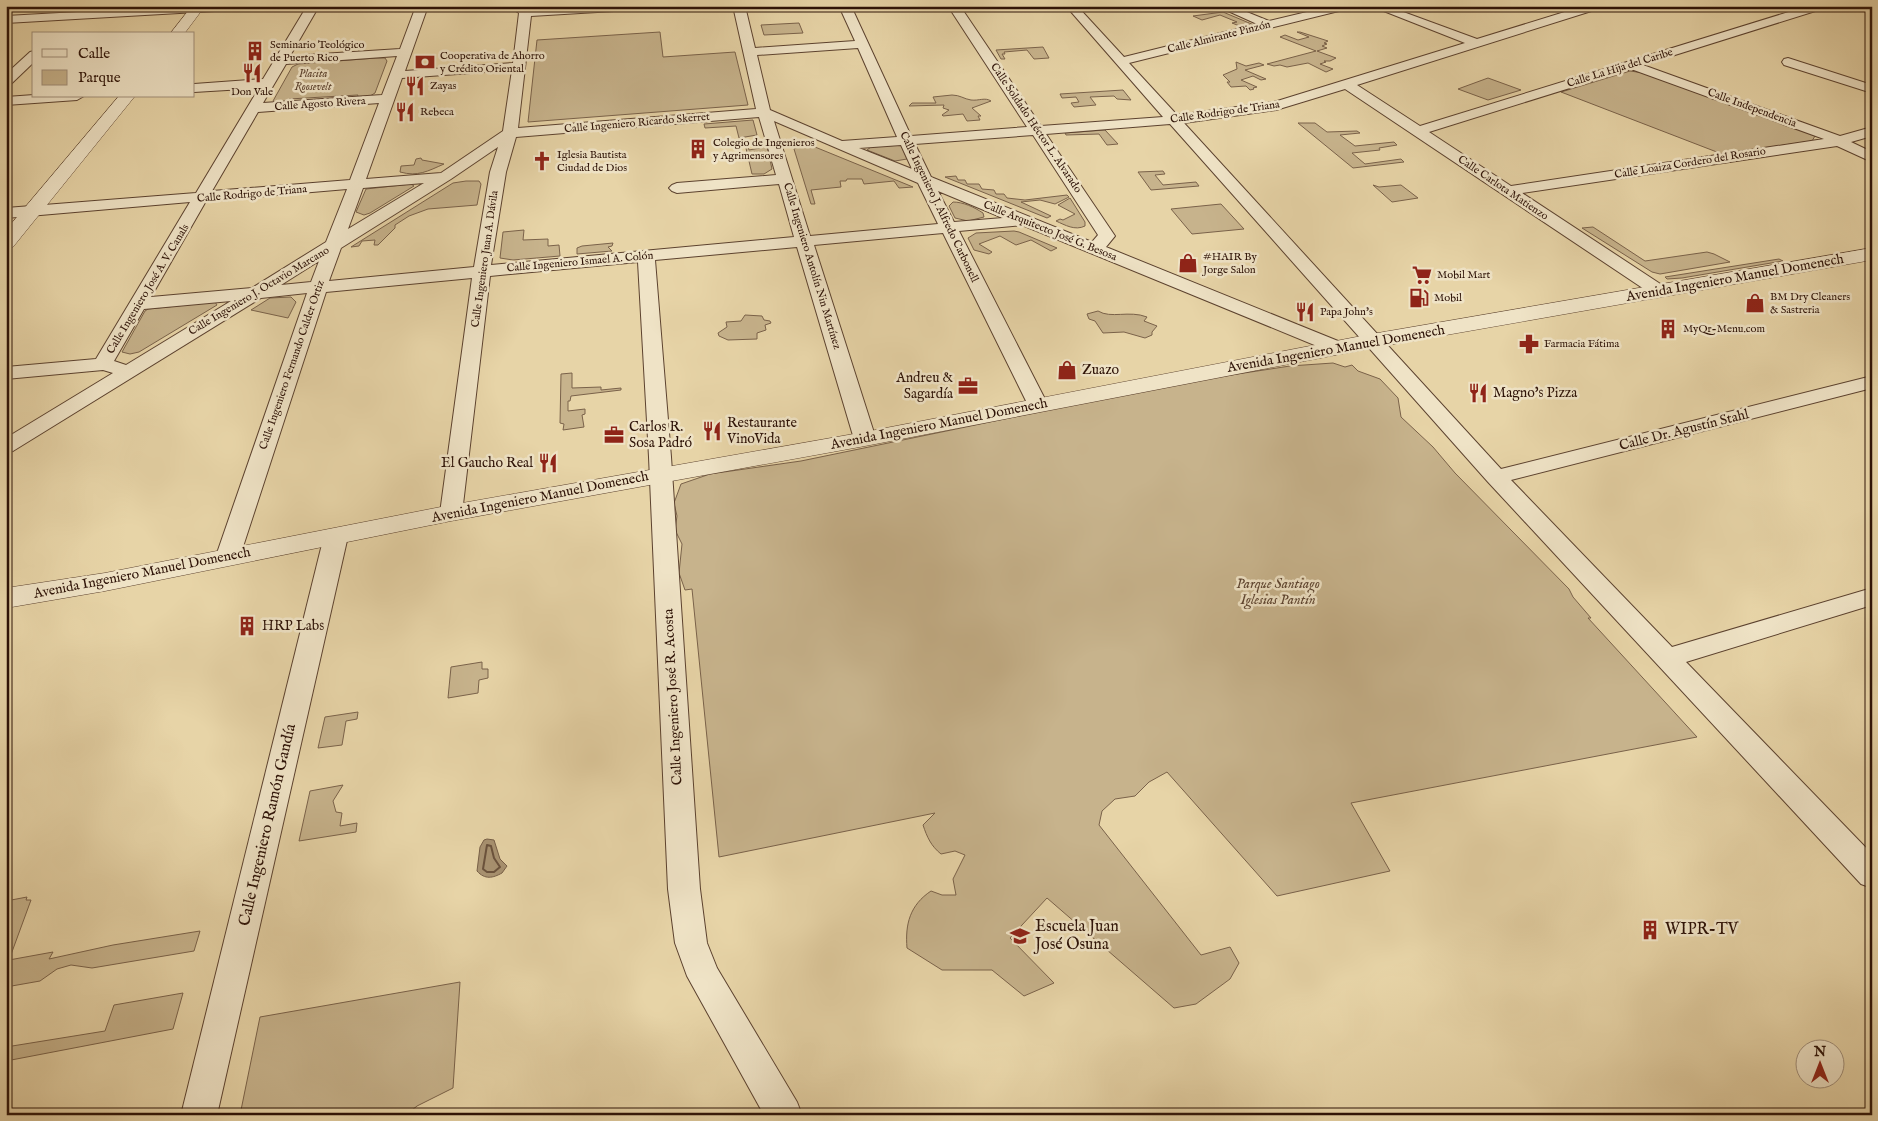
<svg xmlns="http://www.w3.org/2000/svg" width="1878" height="1121" font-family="'IM FELL English',serif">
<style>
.green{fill:#c7b38c;stroke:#7a624a}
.water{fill:#a89271;stroke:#775f47}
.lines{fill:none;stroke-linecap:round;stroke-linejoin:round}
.shore{stroke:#6a523c;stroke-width:2}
.minor-casing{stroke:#5c422f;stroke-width:2}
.tertiary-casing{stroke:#5c422f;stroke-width:1}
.minor{fill:#efe3c6;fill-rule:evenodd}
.tertiary{fill:#efe3c6;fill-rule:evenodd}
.labels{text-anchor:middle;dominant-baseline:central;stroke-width:5;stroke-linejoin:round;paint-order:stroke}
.far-street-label{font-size:11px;fill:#2d1207;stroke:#efe3c6}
.far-poi-label{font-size:11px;fill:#2d1207;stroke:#efe3c6;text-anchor:start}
.far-park-label{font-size:11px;font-style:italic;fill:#5b422f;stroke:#efe3c6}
.street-label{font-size:14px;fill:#2d1207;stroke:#efe3c6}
.poi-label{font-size:14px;fill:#2d1207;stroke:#efe3c6;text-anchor:start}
.park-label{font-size:14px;font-style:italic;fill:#5b422f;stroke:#efe3c6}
.near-street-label{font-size:16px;fill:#2d1207;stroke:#efe3c6}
.near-poi-label{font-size:16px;fill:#2d1207;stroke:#efe3c6;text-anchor:start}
</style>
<rect width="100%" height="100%" fill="#e7d4a7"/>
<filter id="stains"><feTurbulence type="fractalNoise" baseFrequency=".004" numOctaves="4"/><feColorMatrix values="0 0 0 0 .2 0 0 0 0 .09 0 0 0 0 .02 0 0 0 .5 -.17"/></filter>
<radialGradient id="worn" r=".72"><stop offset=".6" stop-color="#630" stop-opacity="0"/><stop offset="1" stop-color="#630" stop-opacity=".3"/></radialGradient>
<g class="green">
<polygon points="1223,12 1254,25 1242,27 1232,23 1237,22 1220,15 1202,20 1193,16"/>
<polygon points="799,23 803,33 764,35 761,25"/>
<polygon points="660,32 663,57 735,52 748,105 528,122 537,40"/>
<polygon points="1297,32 1300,32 1328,41 1324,43 1327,44 1322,46 1327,48 1317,51 1336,58 1330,61 1324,61 1326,62 1320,64 1333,69 1326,72 1308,63 1287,67 1280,65 1274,66 1267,64 1316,51 1280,37 1285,35 1298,40 1309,37"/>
<polygon points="1043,47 1049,58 1034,59 1027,50 1004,52 1005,54 1002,54 1005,59 1001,59 996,50"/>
<polygon points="376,58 385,58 387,61 375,93 370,96 357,98 358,95 289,99 288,102 274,102 273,101 292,67 298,64"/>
<polygon points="1236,62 1246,66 1259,63 1264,65 1245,70 1266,79 1261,80 1253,76 1241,80 1257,87 1253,88 1254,89 1250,90 1246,86 1231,87 1227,82 1230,82 1223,75 1237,69"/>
<polygon points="1630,71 1644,73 1811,133 1815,136 1812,141 1722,154 1561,92"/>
<polygon points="1488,78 1521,90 1488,100 1458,89"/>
<polygon points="1123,90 1131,100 1117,99 1114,96 1090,97 1096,105 1074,107 1071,103 1079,102 1076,97 1062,98 1060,94"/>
<path d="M952,95C960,95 964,99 971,100C979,101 985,97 991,101L972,108L981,116H978L980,120L967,121L963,114L943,116L942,115L949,110L943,108L944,105L909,106L912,103H936L933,97Z"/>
<polygon points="753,120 757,135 739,138 736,126 705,128 704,124"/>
<polygon points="1298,123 1315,123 1327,132 1357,131 1360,133 1340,135 1355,146 1394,142 1397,145 1379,148 1380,150 1352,153 1365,164 1401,159 1404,162 1353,168"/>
<polygon points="1105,130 1118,144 1107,145 1099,134 1066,135 1065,133"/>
<polygon points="766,142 772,169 764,174 752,174 745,144 747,143 749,150 760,148 759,143"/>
<polygon points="810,145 815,147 913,187 899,188 894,181 864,184 862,179 847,179 846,181 840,181 841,187 811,190 815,204 811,204 794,149 799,146"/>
<polygon points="901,145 907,159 895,161 867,150 871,147"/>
<path d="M421,158L422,160L444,164C428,171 418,177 400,172L401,166L414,165L416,159Z"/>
<polygon points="1163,171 1165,174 1155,175 1163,185 1196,182 1199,186 1151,190 1138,172"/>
<polygon points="956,176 958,180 965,180 967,184 979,184 982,189 994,190 996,194 1004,194 1007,198 1025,200 1067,195 1069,197 1055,204 1040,200 1021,202 1051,216 1047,218 945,177"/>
<polygon points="466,181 479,181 481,184 477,205 428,209 409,216 395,225 395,228 378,245 374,245 375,240 362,241 359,246 351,247 453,183"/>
<polygon points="411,184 414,186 370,213 364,215 356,212 366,189"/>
<polygon points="1373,185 1379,187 1401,185 1418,198 1392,202"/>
<path d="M1070,198L1085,222V226C1075,231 1065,225 1056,221L1060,219L1063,220L1075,214L1058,205Z"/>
<path d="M953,202C963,202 974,207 983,213L984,217L968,221L955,218L949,206Z"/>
<polygon points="1221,204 1244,229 1192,234 1171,209"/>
<polygon points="1593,227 1645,261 1707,252 1714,254 1730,262 1660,274 1652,272 1582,228"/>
<polygon points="524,230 523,240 548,239 548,246 559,245 560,256 513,260 500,258 503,232"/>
<polygon points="1014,231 1019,232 1057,248 1051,251 1031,240 1016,245 1000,236 979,244 992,252 989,254 974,250 968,238 976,233"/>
<polygon points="613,243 612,246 608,247 612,251 577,254 577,248 582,246"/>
<polygon points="1779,259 1783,261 1682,278 1667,279 1665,277"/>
<polygon points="291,297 296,302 288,318 251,310 270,298"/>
<polygon points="215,302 217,305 139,352 130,354 122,352 145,311 148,309"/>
<path d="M1098,311C1111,319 1129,310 1147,317L1144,321L1157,326L1152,332V335L1145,338L1124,332L1103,333L1095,321L1089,319L1087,314Z"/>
<polygon points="745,315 762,316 764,320 770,321 771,323 765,325 766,330 757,333 757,339 728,340 719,336 718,333 727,327 726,322 741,321"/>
<path d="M1333,363L1345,367L1352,365L1358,371L1380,379L1398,398L1401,417L1433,447L1455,473L1569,589L1573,597L1591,618H1588L1697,737L1351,803L1390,871L1277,896L1167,772L1149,782L1135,796L1115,799L1102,811L1099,825L1201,955L1230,947L1239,963L1230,979L1196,1004L1174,1008L1047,898L1010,938L1054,983L1024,996L992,970H942L907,948C905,924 910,905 931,891L942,895H956L953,879L965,855L955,851L941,854C931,846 927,837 923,825L935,813L719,857L692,589L685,590L679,573L682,544L675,530L677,516L674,503L681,484L710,474L801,461L1179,383L1290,366Z"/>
<polygon points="572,373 572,388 601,387 601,390 621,388 621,390 571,396 570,401 568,401 568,411 585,409 585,414 582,415 584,427 563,430 564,424 560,423 561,374"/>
<polygon points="482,662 482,669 488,669 488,678 479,680 478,693 448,698 451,667"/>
<polygon points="358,712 357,719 346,721 342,745 318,748 325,717"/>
<polygon points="343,785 333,801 336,812 342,813 340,826 357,823 356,832 299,841 310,791"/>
<polygon points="27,897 26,900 31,900 9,960 53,952 49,959 113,945 200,931 194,951 92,968 71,965 57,969 40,981 6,987 6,901"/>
<polygon points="460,982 453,1088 417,1106 406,1115 240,1115 260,1017"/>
<polygon points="183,993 173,1029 6,1061 6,1047 105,1031 114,1005"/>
</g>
<path class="water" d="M487,839L494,840L500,859L507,866L502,873C493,878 485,880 477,871L480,847L484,840Z"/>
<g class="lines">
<polygon class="shore" points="487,845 491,846 494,858 500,867 494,872 487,872 483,869"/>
<defs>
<g id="minor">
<polygon points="185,6 254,6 249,9 6,23 6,16"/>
<path d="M307,6H319L290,56L400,49L416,6H428L405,71L513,63L519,13L508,6H532L531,9L652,6L647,9L531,16L518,128L756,109L733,6H745L755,48L855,41L839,6H851L911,136L1027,127L948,6H960L1041,126L1163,117L1066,6H1077L1124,57L1257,24L1217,6H1232L1269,21L1332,6H1352L1351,8L1129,63L1177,115L1274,102L1465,43L1371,6H1387L1477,39L1584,6H1602L1601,8L1357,85L1420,126L1808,6H1826L1825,8L1643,65L1840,136L1872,127V136L1851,142L1872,152V162L1837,146L1522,193L1665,287L1668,291L1665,295L1659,296L1653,295L1345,89L1276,110L1184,123L1501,469L1872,376V388L1511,480L1672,647L1872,588V605L1686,662L1872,854V888L1861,884L1488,482L1170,124L1046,134L1115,236L1106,247L1343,343L1345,347L1343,351L1336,353L1329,351L1022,225L959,231L1048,405L1045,409L1038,411L1031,409L1028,405L943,233L814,245L876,439L872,443L865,445L858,443L854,439L797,247L655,260L671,457L700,889L707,943L717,968L797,1102L802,1115H764L687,976L675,943L668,889L649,457L638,262L490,276L462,513L459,518L451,520L443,518L440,513L472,278L326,292L240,556L236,561L228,564L220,561L216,556L307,293L261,298L13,451L6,453V438L113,373L103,370L6,379V367L96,359L190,202L6,218V208L196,193L259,88L194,92V84L263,79ZM858,48L897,137L842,141L770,110L757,55ZM397,56L382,95L263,103L286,64ZM1631,69L1824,139L1511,186L1429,132ZM512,70L503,131L441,173L366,179L402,78ZM379,103L350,180L212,191L258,112ZM759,117L776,175L677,183L672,185L669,188L672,191L677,193L779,184L794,237L491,265L506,172L516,137ZM774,121L918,183L938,224L810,236ZM1033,135L1098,235L1092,242L931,177L915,144ZM901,145L912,169L859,148ZM498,147L490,172L474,267L329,281L341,248L451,179ZM424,183L348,229L363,188ZM347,189L326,242L252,288L151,297L206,201ZM938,191L1003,218L954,222ZM319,261L311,282L281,285ZM231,301L126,365L114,361L144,309Z"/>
<polygon points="34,51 34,62 11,84 6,85 6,74 30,52"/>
<polygon points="1788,58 1872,85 1872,93 1784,65 1782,62 1784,59"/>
<polygon points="34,95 34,96 84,96 77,100 6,105 6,97"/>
<polygon points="336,529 344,531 348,536 217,1115 181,1115 324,536 328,531"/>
</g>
<g id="tertiary">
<polygon points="192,6 205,6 184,34 170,34"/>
<polygon points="119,96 135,96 13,247 6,249 6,230"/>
<polygon points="1872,248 1872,260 1372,348 865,446 451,521 105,591 6,608 6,588 105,573 451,505 865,432 1372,334"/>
</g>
</defs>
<use href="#minor" class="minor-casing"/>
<use href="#tertiary" class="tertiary-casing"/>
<use href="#minor" class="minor"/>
<use href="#tertiary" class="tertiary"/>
</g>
<defs>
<symbol id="building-bare" viewBox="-9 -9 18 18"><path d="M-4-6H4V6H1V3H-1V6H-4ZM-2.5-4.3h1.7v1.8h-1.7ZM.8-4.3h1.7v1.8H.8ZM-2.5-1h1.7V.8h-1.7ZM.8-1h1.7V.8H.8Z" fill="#8f2418" stroke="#efe3c6" stroke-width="2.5" paint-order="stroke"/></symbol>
<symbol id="bank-bare" viewBox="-9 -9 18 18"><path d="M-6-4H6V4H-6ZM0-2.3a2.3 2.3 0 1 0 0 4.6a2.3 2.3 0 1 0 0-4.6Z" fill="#8f2418" stroke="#efe3c6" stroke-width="2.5" paint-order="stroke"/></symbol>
<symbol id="restaurant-bare" viewBox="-9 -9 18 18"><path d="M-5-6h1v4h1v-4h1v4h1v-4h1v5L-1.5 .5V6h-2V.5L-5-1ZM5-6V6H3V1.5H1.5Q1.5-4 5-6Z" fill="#8f2418" stroke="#efe3c6" stroke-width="2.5" paint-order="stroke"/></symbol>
<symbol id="church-bare" viewBox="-9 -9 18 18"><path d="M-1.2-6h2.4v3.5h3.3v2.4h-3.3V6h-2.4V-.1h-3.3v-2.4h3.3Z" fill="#8f2418" stroke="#efe3c6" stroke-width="2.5" paint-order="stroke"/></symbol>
<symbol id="shop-bare" viewBox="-9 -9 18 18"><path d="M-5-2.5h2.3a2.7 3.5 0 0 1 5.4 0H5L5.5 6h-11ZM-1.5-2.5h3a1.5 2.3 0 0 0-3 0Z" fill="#8f2418" stroke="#efe3c6" stroke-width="2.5" paint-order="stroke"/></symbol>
<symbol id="supermarket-bare" viewBox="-9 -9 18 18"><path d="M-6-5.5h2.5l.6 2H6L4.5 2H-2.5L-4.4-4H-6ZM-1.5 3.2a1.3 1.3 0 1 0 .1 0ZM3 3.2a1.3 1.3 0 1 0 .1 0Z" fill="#8f2418" stroke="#efe3c6" stroke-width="2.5" paint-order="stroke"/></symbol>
<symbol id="fuel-bare" viewBox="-9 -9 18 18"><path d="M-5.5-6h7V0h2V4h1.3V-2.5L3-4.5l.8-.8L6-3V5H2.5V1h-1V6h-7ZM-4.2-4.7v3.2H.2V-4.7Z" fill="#8f2418" stroke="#efe3c6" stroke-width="2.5" paint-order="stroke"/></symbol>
<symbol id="pharmacy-bare" viewBox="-9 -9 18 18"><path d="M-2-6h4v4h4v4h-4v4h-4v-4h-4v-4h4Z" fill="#8f2418" stroke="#efe3c6" stroke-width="2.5" paint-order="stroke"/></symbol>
<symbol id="office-bare" viewBox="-9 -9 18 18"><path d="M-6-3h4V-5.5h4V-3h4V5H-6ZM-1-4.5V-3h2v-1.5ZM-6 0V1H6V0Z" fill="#8f2418" stroke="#efe3c6" stroke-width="2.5" paint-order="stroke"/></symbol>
<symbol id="school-bare" viewBox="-9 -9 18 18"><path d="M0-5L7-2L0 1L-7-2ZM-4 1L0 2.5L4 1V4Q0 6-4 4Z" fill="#8f2418" stroke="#efe3c6" stroke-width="2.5" paint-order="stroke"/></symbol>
</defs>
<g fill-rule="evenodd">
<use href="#building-bare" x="241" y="37" width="28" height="28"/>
<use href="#bank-bare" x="411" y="48" width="28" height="28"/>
<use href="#restaurant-bare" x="238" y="59" width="28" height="28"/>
<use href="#restaurant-bare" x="401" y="72" width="28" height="28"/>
<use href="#restaurant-bare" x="391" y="98" width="28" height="28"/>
<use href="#building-bare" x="684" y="135" width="28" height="28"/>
<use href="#church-bare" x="528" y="147" width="28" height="28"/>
<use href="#shop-bare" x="1174" y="249" width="28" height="28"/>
<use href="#supermarket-bare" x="1408" y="261" width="28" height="28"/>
<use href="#fuel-bare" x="1405" y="284" width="28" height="28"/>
<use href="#shop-bare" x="1741" y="289" width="28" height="28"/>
<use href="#restaurant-bare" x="1291" y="298" width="28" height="28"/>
<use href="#building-bare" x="1654" y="315" width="28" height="28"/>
<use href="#pharmacy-bare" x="1515" y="330" width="28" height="28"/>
<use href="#shop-bare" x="1053" y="356" width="28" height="28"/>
<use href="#office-bare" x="954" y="372" width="28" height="28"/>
<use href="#restaurant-bare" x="1464" y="379" width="28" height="28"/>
<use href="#restaurant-bare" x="698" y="417" width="28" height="28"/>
<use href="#office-bare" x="600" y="421" width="28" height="28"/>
<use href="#restaurant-bare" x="534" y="449" width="28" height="28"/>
<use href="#building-bare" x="233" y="612" width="28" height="28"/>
<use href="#building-bare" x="1636" y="916" width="28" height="28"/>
<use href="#school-bare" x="1006" y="922" width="28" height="28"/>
</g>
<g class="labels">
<g class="far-street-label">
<text transform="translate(1219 37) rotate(-14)">Calle Almirante Pinzón</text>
<text transform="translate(1620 68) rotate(-17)">Calle La Hija del Caribe</text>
<text transform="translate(320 104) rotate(-4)">Calle Agosto Rivera</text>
<text transform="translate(1752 108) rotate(20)">Calle Independencia</text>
<text transform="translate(1225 112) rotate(-8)">Calle Rodrigo de Triana</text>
<text transform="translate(637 123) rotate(-5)">Calle Ingeniero Ricardo Skerret</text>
<text transform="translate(1036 128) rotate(56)">Calle Soldado Héctor L. Alvarado</text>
<text transform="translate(1690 163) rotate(-9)">Calle Loaiza Cordero del Rosario</text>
<text transform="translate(1503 188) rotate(34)">Calle Carlota Matienzo</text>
<text transform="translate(252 194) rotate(-5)">Calle Rodrigo de Triana</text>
<text transform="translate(939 207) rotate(64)">Calle Ingeniero J. Alfredo Carbonell</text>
<text transform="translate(1050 231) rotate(22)">Calle Arquitecto José G. Besosa</text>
<text transform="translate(485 259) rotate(-82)">Calle Ingeniero Juan A. Dávila</text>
<text transform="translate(580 262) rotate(-5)">Calle Ingeniero Ismael A. Colón</text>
<text transform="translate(812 266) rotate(73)">Calle Ingeniero Antolín Nin Martínez</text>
<text transform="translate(148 289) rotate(-59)">Calle Ingeniero José A. V. Canals</text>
<text transform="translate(259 291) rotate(-31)">Calle Ingeniero J. Octavio Marcano</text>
<text transform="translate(292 365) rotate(-71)">Calle Ingeniero Fernando Calder Ortiz</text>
</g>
<g class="far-poi-label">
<text x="270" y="45">Seminario Teológico<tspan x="270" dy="13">de Puerto Rico</tspan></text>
<text x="440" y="56">Cooperativa de Ahorro<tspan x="440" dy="13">y Crédito Oriental</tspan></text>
<text x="430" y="86">Zayas</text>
<text x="252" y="92" text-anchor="middle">Don Vale</text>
<text x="420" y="112">Rebeca</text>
<text x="713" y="143">Colegio de Ingenieros<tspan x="713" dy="13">y Agrimensores</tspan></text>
<text x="557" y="155">Iglesia Bautista<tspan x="557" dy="13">Ciudad de Dios</tspan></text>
<text x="1203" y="257">#HAIR By<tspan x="1203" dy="13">Jorge Salon</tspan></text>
<text x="1437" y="275">Mobil Mart</text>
<text x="1770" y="297">BM Dry Cleaners<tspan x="1770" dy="13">&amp; Sastreria</tspan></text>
<text x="1434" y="298">Mobil</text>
<text x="1320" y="312">Papa John's</text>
<text x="1683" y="329">MyQr-Menu.com</text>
<text x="1544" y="344">Farmacia Fátima</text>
</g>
<g class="far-park-label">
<text x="313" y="74">Placita<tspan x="313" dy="13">Roosevelt</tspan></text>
</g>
<g class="street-label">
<text transform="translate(1735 278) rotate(-10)">Avenida Ingeniero Manuel Domenech</text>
<text transform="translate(1336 349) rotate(-10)">Avenida Ingeniero Manuel Domenech</text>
<text transform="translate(939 424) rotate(-11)">Avenida Ingeniero Manuel Domenech</text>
<text transform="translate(1684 430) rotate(-14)">Calle Dr. Agustín Stahl</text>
<text transform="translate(540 497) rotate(-11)">Avenida Ingeniero Manuel Domenech</text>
<text transform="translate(142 573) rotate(-11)">Avenida Ingeniero Manuel Domenech</text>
<text transform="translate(673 697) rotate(-93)">Calle Ingeniero José R. Acosta</text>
</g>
<g class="poi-label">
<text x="1082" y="370">Zuazo</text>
<text x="953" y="378" text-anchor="end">Andreu &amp;<tspan x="953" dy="16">Sagardía</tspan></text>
<text x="1493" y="393">Magno's Pizza</text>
<text x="727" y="423">Restaurante<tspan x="727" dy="16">VinoVida</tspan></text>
<text x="629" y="427">Carlos R.<tspan x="629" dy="16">Sosa Padró</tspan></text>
<text x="533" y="463" text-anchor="end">El Gaucho Real</text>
<text x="262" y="626">HRP Labs</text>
</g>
<g class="park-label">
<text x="1278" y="584">Parque Santiago<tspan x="1278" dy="16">Iglesias Pantín</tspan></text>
</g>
<g class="near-street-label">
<text transform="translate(268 825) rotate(-77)">Calle Ingeniero Ramón Gandía</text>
</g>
<g class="near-poi-label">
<text x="1035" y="927">Escuela Juan<tspan x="1035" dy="18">José Osuna</tspan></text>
<text x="1665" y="930">WIPR-TV</text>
</g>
</g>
<rect width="1878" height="1121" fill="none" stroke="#e7d4a7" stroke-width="25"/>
<rect x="8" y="8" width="1863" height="1106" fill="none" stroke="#2d1207" stroke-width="2.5"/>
<rect x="12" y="12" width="1853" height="1096" fill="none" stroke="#2d1207"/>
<rect x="32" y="32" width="162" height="65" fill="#efe3c6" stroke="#a18f7a"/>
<rect x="42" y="49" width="25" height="8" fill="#efe3c6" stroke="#a18f7a"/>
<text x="78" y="58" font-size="15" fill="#2d1207">Calle</text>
<rect x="42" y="70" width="25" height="15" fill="#c7b38c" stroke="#a18f7a"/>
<text x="78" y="82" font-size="15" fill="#2d1207">Parque</text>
<g transform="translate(1820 1064)"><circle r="24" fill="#efe3c6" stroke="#a18f7a"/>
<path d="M0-4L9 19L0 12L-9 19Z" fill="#8f2418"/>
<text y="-8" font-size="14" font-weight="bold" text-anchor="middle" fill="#2d1207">N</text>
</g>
<rect width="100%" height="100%" filter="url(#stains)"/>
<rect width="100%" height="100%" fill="url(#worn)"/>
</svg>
